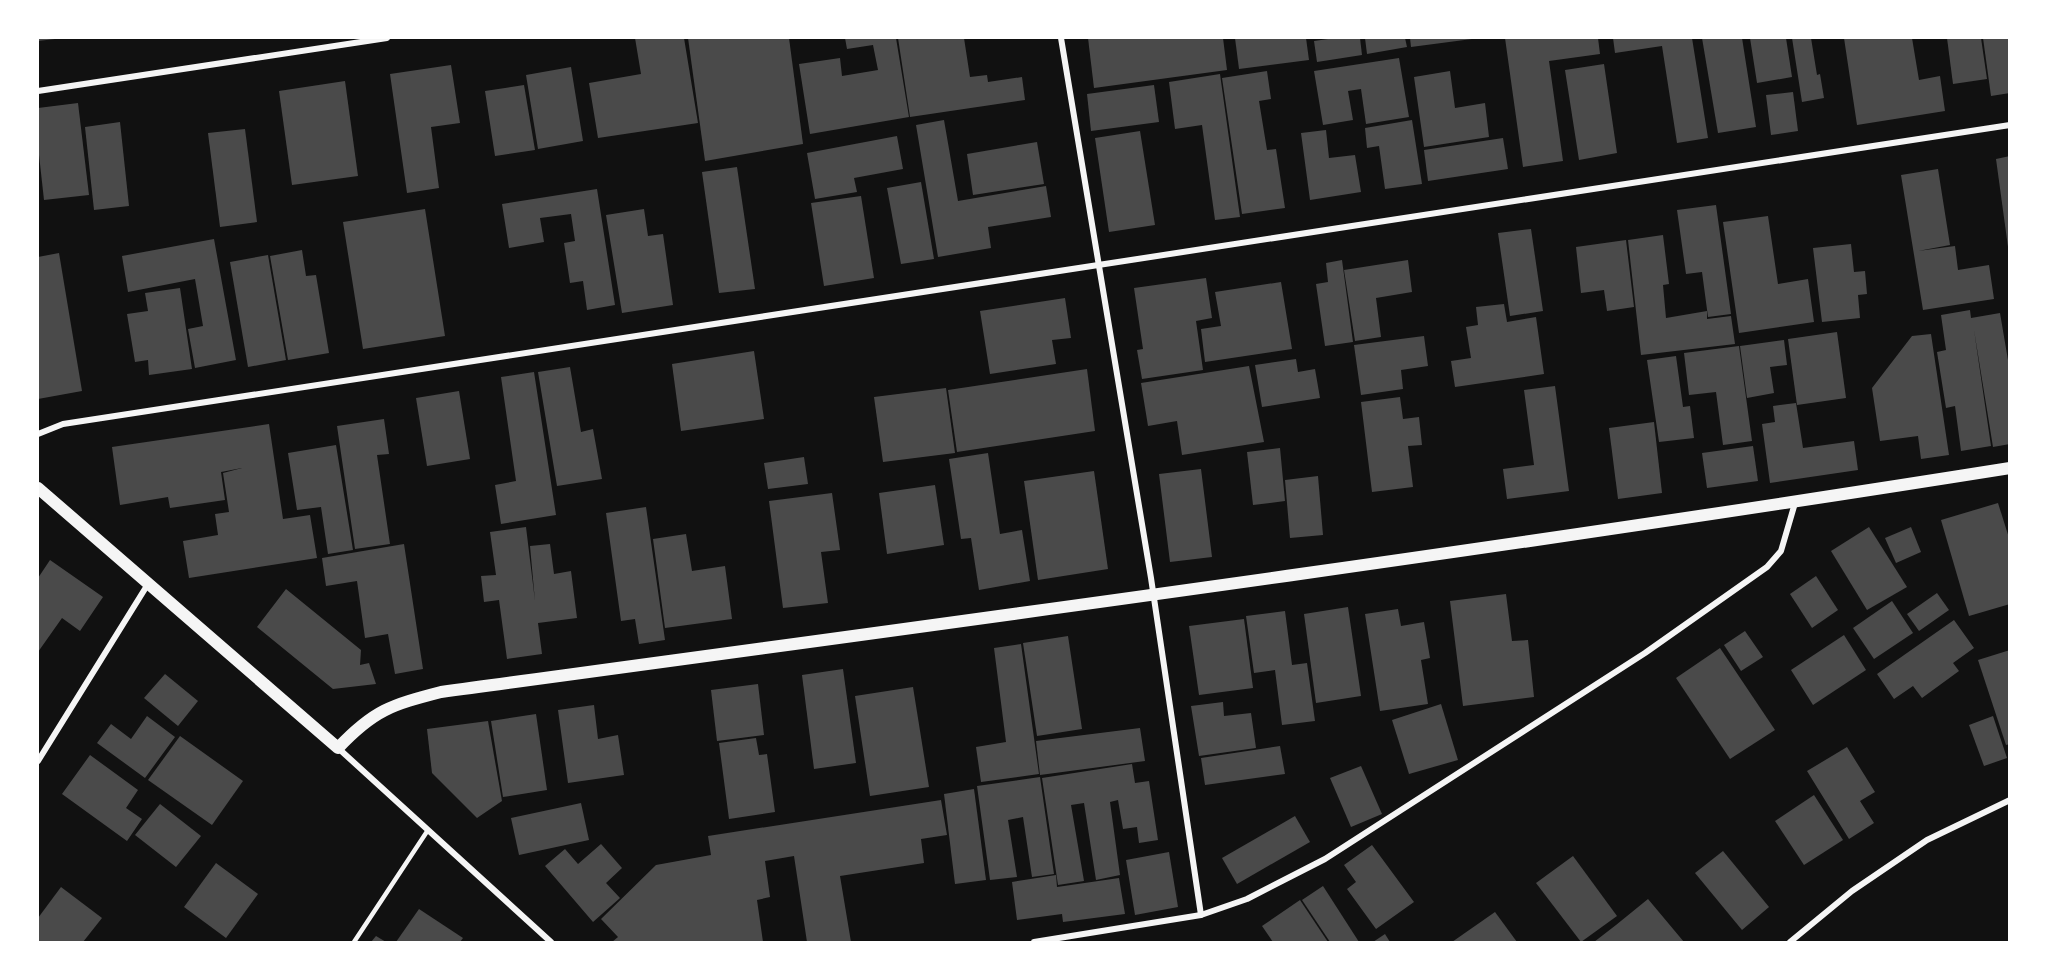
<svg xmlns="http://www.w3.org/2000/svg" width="2047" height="980" font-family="Mulish,sans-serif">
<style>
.building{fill:#4a4a4a}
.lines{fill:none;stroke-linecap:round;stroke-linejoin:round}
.service{stroke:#f5f5f5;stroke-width:4.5}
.minor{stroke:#f5f5f5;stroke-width:6}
.secondary{stroke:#f5f5f5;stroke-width:12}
</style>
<rect width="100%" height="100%" fill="#111"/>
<g class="building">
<polygon points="38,38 55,38 55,39 38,41"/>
<polygon points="635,38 684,38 698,123 598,138 589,83 641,74"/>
<polygon points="688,38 789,38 803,144 705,161"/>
<polygon points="845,38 896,38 909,117 810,134 799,64 840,58 842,76 878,70 873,45 847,49"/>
<polygon points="898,38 964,38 970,77 987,75 988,82 1022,77 1025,100 910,117"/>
<polygon points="1088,38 1223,38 1227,70 1094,88"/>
<polygon points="1235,38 1306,38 1309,60 1239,69"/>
<polygon points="1335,38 1360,38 1362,55 1317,62 1314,41"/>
<polygon points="1365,38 1405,38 1407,47 1367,54"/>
<polygon points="1410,38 1472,38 1472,39 1411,47"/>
<polygon points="1505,38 1598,38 1600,54 1549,61 1563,161 1523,167"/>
<polygon points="1613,38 1692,38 1708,138 1677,143 1662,46 1615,53"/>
<polygon points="1702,38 1742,38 1756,127 1718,133"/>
<polygon points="1750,38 1786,38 1792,77 1757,83"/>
<polygon points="1792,38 1811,38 1817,75 1820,74 1824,98 1802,102"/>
<polygon points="1844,38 1912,38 1919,80 1940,76 1945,111 1857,125"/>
<polygon points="1947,38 1981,38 1987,79 1953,84"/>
<polygon points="1983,38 2010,38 2010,93 1991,96"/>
<polygon points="1399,58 1409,117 1366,124 1361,89 1348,91 1353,120 1323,125 1314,71"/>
<polygon points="1604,64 1617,153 1579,160 1565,70"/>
<polygon points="451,65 460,123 431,127 439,188 407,193 390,74"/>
<polygon points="571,67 583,141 538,149 526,75"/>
<polygon points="1267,71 1271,99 1259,101 1267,150 1276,149 1285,208 1242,214 1222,78"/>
<polygon points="1450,71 1455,108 1485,103 1489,137 1424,147 1414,77"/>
<polygon points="1220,74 1240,217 1215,220 1202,125 1175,129 1169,82"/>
<polygon points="345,81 358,176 292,185 279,91"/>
<polygon points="524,85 535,150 495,156 485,91"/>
<polygon points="1154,85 1159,122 1091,131 1087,94"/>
<polygon points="1793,92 1798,131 1771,135 1766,95"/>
<polygon points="78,103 89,195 44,200 38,146 38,108"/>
<polygon points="944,120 958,201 1046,186 1051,217 988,227 991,248 938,257 916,125"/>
<polygon points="1412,120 1422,184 1385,189 1379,146 1367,148 1365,128"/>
<polygon points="120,122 129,206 94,210 85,127"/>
<polygon points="245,129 257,222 220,227 208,133"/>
<polygon points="1326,130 1329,158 1355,155 1361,192 1310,200 1301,133"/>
<polygon points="1140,131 1155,225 1109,232 1095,138"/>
<polygon points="897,136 903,169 854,178 857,192 815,199 807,153"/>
<polygon points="1503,138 1508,169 1428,181 1424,150"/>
<polygon points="1037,142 1044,184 973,195 967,154"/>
<polygon points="2010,156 2010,247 2008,247 1996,159"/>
<polygon points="737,167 755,289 719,293 702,172"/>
<polygon points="1938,169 1950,245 1918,251 1955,246 1958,270 1989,265 1994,299 1923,310 1901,175"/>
<polygon points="921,182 934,259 901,264 887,188"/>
<polygon points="597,189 615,305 587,310 583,281 570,283 564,243 575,241 571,214 540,218 544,242 509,248 502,204"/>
<polygon points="861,196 874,278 824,286 811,203"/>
<polygon points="1716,205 1731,314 1708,317 1702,272 1686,274 1677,210"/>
<polygon points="425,209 445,336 363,349 343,222"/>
<polygon points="644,209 648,236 663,234 673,305 622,313 606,215"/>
<polygon points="1768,216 1778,284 1808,279 1814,322 1739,333 1723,222"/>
<polygon points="1531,229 1543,311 1510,316 1498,233"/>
<polygon points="1663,235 1669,284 1663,285 1666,318 1707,311 1707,319 1731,316 1735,344 1641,355 1628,240"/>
<polygon points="214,239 236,360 195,368 188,329 203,326 195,279 128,292 122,256"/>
<polygon points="1626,240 1634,307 1607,311 1604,290 1581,293 1576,247"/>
<polygon points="1851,244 1854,272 1865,271 1867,294 1858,295 1860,318 1822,322 1813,248"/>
<polygon points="302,250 306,276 316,275 329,353 288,360 270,256"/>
<polygon points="59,253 82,391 38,399 38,257"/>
<polygon points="268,255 286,360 248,367 230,262"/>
<polygon points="1342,260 1353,342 1325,346 1316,284 1328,282 1326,263"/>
<polygon points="1408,260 1412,292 1376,298 1381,337 1355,341 1344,270"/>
<polygon points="1206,278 1212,318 1196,321 1203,370 1142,379 1137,350 1143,349 1134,288"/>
<polygon points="1281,282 1292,349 1205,362 1201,329 1221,326 1215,292"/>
<polygon points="180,288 192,369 149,375 148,360 135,362 127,314 148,311 145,293"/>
<polygon points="1065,298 1071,338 1052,340 1056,364 990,374 980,311"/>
<polygon points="1504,304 1507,322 1536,317 1544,374 1455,387 1451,361 1471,358 1466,327 1478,325 1476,307"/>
<polygon points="1970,310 1971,318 2000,313 2010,372 2010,444 1993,447 1974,330 1991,446 1961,451 1955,406 1946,408 1937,352 1946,350 1941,315"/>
<polygon points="1837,332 1846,398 1797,405 1788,339"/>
<polygon points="1931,334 1949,455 1921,459 1918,436 1880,441 1872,388 1912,336"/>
<polygon points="1424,336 1428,366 1401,370 1403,389 1361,395 1354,345"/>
<polygon points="1784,340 1787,365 1770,367 1774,393 1747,398 1740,346"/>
<polygon points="1739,346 1752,441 1723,445 1716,392 1689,395 1684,353"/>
<polygon points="754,351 764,419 681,431 672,364"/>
<polygon points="1676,356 1683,407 1690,406 1694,438 1659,442 1647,360"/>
<polygon points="1296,359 1298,372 1315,369 1320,398 1262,407 1255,365"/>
<polygon points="1249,366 1264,442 1182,455 1177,421 1148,426 1141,383"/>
<polygon points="570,367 581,432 593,429 602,479 557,486 538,372"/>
<polygon points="1087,369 1095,431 957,452 948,390"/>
<polygon points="534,372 556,515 501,524 495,485 516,481 501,377"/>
<polygon points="1555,386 1569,491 1507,499 1503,469 1534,465 1524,390"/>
<polygon points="946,388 955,453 883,462 874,397"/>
<polygon points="459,391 470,459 427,466 416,398"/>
<polygon points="1400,397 1403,419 1419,417 1422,445 1408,446 1413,487 1372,492 1361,402"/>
<polygon points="1796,403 1803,448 1854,441 1858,470 1770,483 1762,424 1775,422 1773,406"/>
<polygon points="384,419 389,454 377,455 390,544 355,549 337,426"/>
<polygon points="1654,422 1662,493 1618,499 1609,428"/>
<polygon points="269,424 283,519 310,515 317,558 189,578 183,541 218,535 215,514 229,512 223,473 242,468 221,472 225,500 170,508 168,497 120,505 112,447"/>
<polygon points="336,445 353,550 328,554 321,507 297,510 288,453"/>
<polygon points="1753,446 1758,481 1707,488 1702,453"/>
<polygon points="1280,448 1285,501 1253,505 1247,452"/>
<polygon points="988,453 1000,534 1022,530 1030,581 979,590 971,538 961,539 949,459"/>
<polygon points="804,457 808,484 768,489 764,463"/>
<polygon points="1201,469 1212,557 1170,562 1159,474"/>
<polygon points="1094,471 1108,569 1038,580 1024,481"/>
<polygon points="1318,476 1323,535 1290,538 1285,480"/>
<polygon points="935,485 944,545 887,554 879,493"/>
<polygon points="832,493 840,550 821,552 828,603 783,608 769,501"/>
<polygon points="1998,503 2010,541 2010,604 1969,616 1941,520"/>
<polygon points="646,507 665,640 639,644 635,619 621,621 606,513"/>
<polygon points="526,527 535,601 530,546 550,544 554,574 571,571 577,618 538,623 542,654 507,659 499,600 484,602 481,576 496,575 490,532"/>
<polygon points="1869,527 1907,587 1867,610 1831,551"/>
<polygon points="1911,527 1921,552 1896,563 1885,538"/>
<polygon points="686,534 692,571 725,566 732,619 665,628 653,539"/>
<polygon points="404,544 423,669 395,674 388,634 365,638 357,581 326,586 322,558"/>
<polygon points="50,560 103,597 80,631 62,618 38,652 38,578"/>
<polygon points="1816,576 1838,610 1812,628 1790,594"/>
<polygon points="286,589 361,650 360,665 369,663 376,684 333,689 257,627"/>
<polygon points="1937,593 1949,610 1919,631 1907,614"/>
<polygon points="1506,594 1512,641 1528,640 1534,697 1463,706 1450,601"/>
<polygon points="1892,601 1913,633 1874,659 1853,628"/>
<polygon points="1348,607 1361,696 1316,703 1304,614"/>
<polygon points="1398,609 1401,626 1424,622 1430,658 1421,660 1428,704 1380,711 1365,614"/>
<polygon points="1285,611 1292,665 1307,663 1315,721 1282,725 1275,670 1254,673 1246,616"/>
<polygon points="1244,619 1253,688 1199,695 1189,626"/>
<polygon points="1954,620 1974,648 1953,663 1959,671 1922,698 1913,686 1894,699 1877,674"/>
<polygon points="1745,631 1763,657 1741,671 1724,645"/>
<polygon points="1844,635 1866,670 1813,705 1791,670"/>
<polygon points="1068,636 1082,729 1037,736 1023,643"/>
<polygon points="1021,644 1039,774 981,782 976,747 1006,742 994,648"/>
<polygon points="1720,648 1775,730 1730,759 1676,678"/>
<polygon points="2010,650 2010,744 2006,745 1978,660"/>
<polygon points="843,669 856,763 814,769 802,675"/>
<polygon points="165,674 198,701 178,726 144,698"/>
<polygon points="758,684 764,735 717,741 711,690"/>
<polygon points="913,687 929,787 870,796 855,696"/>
<polygon points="1223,702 1224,716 1251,713 1256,748 1199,756 1191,706"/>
<polygon points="1441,704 1458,760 1409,774 1392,720"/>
<polygon points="594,705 598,739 618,735 624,775 568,783 558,710"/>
<polygon points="536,714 547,790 503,797 491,721"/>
<polygon points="147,716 175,737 145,778 97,743 111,724 131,739"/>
<polygon points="1993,716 2007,758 1984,766 1969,725"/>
<polygon points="488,721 502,801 477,818 432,773 427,729"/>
<polygon points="1140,728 1145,761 1040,775 1036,741"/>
<polygon points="180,736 243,781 212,825 148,780"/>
<polygon points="756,738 759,755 767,754 775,812 729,819 719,743"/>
<polygon points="1280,746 1285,774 1205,785 1201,758"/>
<polygon points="1847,747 1875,792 1860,801 1874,823 1849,839 1807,771"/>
<polygon points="90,755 138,790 126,808 142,819 127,841 62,794"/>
<polygon points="1132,764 1135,783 1149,781 1158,840 1139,843 1137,827 1123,829 1118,800 1110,802 1120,875 1096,880 1084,803 1071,805 1084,881 1058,885 1042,778"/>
<polygon points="1361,766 1382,814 1351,827 1330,778"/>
<polygon points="1040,777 1054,874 1032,877 1023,817 1008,820 1017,877 990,880 977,786"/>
<polygon points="974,789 986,880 955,884 944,794"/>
<polygon points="1814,795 1843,840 1804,865 1775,821"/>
<polygon points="941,800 947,835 921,839 924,863 840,876 851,942 807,942 794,856 765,861 770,897 757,900 763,942 612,942 618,937 601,919 656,865 711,855 708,836"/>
<polygon points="581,803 589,840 519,855 511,818"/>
<polygon points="160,804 201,836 176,867 135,835"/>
<polygon points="1295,816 1310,842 1237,884 1222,858"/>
<polygon points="601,844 622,868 606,883 620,898 593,922 545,866 565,849 578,864"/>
<polygon points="1372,845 1414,902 1376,929 1347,889 1356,882 1344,865"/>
<polygon points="1723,851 1769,907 1742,930 1695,873"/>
<polygon points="1169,852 1178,907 1135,915 1126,860"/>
<polygon points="1573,856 1617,916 1581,942 1536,883"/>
<polygon points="216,863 258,894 226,938 184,907"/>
<polygon points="1056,875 1057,887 1119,878 1125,914 1063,922 1062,914 1017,920 1012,882"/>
<polygon points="1323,886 1359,942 1330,942 1302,900"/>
<polygon points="61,887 102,918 83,942 38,942 38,918"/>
<polygon points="1648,899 1684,942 1594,942 1616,925"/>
<polygon points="1300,900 1328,942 1273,942 1262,926"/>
<polygon points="419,909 463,938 460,942 396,942"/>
<polygon points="1495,912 1517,942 1452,942"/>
<polygon points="1385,934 1390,942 1373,942"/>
<polygon points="376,936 386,942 371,942"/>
</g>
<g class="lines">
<polyline class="service" points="354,942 428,830"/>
<g class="minor">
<polyline points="1061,38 1151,578 1201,915"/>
<polyline points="38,91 387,38"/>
<polyline points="38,434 63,424 2010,125"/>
<polyline points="338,748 551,942"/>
<polyline points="38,761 148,584"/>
<polyline points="1034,942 1201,915 1247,899 1325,859 1645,653 1767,567 1781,551 1795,503"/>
<polyline points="1790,942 1852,891 1927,840 2010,800"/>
</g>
<path class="secondary" d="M38,488L338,748C374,710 391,705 441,692C964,621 1488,551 2010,468"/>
</g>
<rect width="2047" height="980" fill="none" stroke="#ffffff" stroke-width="78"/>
</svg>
